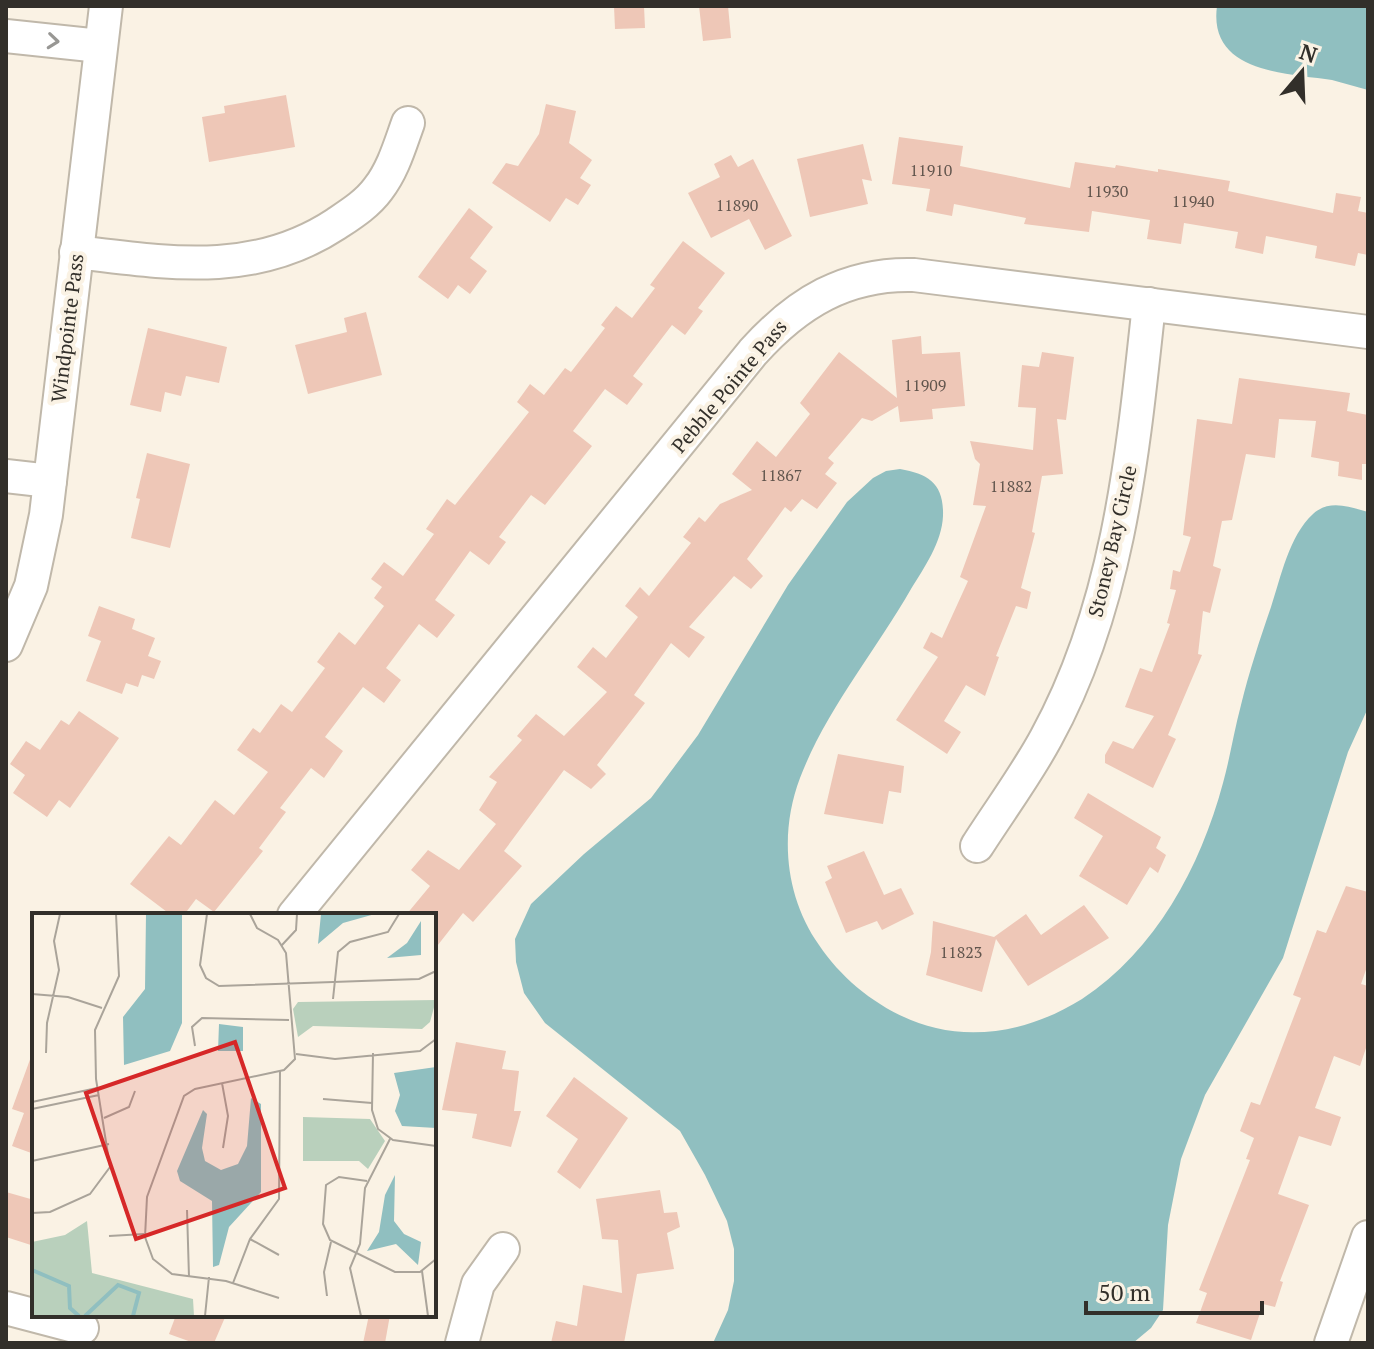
<svg xmlns="http://www.w3.org/2000/svg" width="1374" height="1349" font-family="'PT Serif',serif">
<style>
.water{fill:#90bfc0}
.building{fill:#eec7b7}
.lines{fill:none;stroke-linecap:round;stroke-linejoin:round}
.minor-casing{stroke:#c0b8aa;stroke-width:36}
.minor{stroke:#fff;stroke-width:32}
.oneway{stroke:#989794}
.labels{text-anchor:middle;dominant-baseline:central;stroke-width:8;stroke-linejoin:round;paint-order:stroke}
.number-label{font-size:16px;fill:#61554d}
.street-label{font-size:20px;fill:#322f2a;stroke:#faf2e4}
.inset-river{fill:none;stroke:#90bfc0;stroke-width:4}
.inset-road{fill:none;stroke:#aaa49a;stroke-width:2}
.view{fill:#d62828;fill-opacity:0.15;stroke:#d62828;stroke-width:4}
.inset-edge{fill:none;stroke:#322f2a;stroke-width:4}
</style>
<rect width="100%" height="100%" fill="#faf2e4"/>
<g class="water">
<path d="M1217,6H1368V90C1356,87 1344,83 1332,80C1286,73 1208,73 1217,6Z"/>
<path d="M900,469C929,474 944,484 943,516C942,542 924,568 911,589C875,652 826,710 800,778C779,833 785,897 819,945C845,984 889,1017 936,1028C986,1040 1039,1026 1082,999C1156,950 1200,868 1223,783C1230,758 1234,731 1241,705C1249,672 1260,639 1271,607C1281,577 1289,536 1313,514C1329,499 1350,507 1368,512V708L1348,752L1283,958L1205,1095L1181,1159L1168,1225L1163,1310L1151,1328L1133,1343H713L728,1310L734,1281V1249L727,1221L705,1175L680,1131L545,1023L524,993L516,962L515,939L531,904L584,854L651,798L698,735L788,585L847,502L873,478L886,471Z"/>
</g>
<g class="building">
<polygon points="614,6 644,6 645,28 615,29"/>
<polygon points="699,6 728,6 731,38 703,41"/>
<polygon points="286,95 295,147 209,162 202,117 225,113 224,106"/>
<polygon points="546,104 576,111 569,143 592,160 580,178 591,185 578,205 566,198 550,222 492,183 506,163 518,166 539,134"/>
<polygon points="899,137 963,146 960,166 1070,188 1075,162 1115,168 1116,165 1158,172 1158,169 1230,181 1228,191 1333,213 1336,193 1361,197 1358,211 1368,213 1368,255 1358,253 1355,266 1315,258 1317,246 1266,236 1263,254 1235,248 1238,232 1184,223 1181,244 1147,239 1150,220 1092,211 1089,232 1024,224 1026,218 954,204 952,216 926,211 930,189 892,184"/>
<polygon points="863,144 872,181 862,179 868,204 810,217 797,159"/>
<polygon points="731,155 738,167 753,159 792,236 765,250 749,219 711,238 688,193 720,177 714,164"/>
<polygon points="469,208 493,227 470,258 487,271 470,294 458,285 448,299 418,277"/>
<polygon points="683,241 725,273 698,308 703,311 685,335 672,325 633,376 643,384 627,405 605,389 573,431 592,446 545,505 531,495 499,537 506,542 489,565 470,551 435,600 455,615 437,638 419,624 386,668 401,680 384,703 363,687 325,737 343,751 324,778 311,768 280,808 286,812 259,848 263,851 214,912 196,899 184,915 171,915 130,884 169,836 181,845 215,800 234,815 268,772 237,750 253,728 260,733 281,704 292,712 325,668 317,662 339,632 355,645 384,606 374,598 382,587 371,579 384,562 403,576 434,534 426,529 447,499 455,505 529,412 517,402 530,384 544,395 565,368 571,372 605,328 601,325 616,306 632,318 655,288 650,285"/>
<polygon points="366,312 382,375 308,394 295,345 347,332 344,318"/>
<polygon points="148,328 227,347 219,383 186,376 181,396 165,392 161,412 130,405"/>
<polygon points="921,336 922,354 960,352 965,406 932,409 933,419 900,422 898,406 872,421 862,418 828,458 834,463 825,474 837,483 817,509 802,499 791,512 785,507 747,559 763,576 751,589 734,576 689,627 705,637 689,658 671,643 634,695 645,703 597,765 606,774 591,789 564,770 504,851 522,866 473,922 463,913 434,950 434,915 406,915 430,886 411,870 428,850 459,870 496,824 479,810 497,782 489,777 522,740 517,736 536,714 564,736 607,692 577,667 593,647 606,658 638,617 625,606 640,587 649,596 691,543 683,537 699,517 705,522 720,504 752,490 732,474 757,441 776,457 810,414 800,403 839,352 897,398 892,340"/>
<polygon points="1042,352 1074,357 1066,420 1057,419 1063,474 1042,476 1032,532 1035,533 1021,588 1031,592 1027,609 1016,606 996,656 999,657 985,696 966,685 944,721 961,732 947,754 896,720 938,657 923,648 931,632 942,638 968,581 960,577 986,506 973,505 980,464 975,459 970,441 1033,450 1036,408 1018,407 1022,365 1039,367"/>
<polygon points="1239,378 1350,393 1347,411 1368,415 1368,464 1362,464 1362,480 1338,476 1339,462 1311,457 1316,421 1279,419 1275,458 1246,454 1232,520 1222,521 1213,566 1221,569 1210,613 1203,611 1198,654 1202,655 1168,735 1176,739 1153,788 1105,763 1105,755 1113,741 1133,749 1154,716 1125,707 1140,668 1152,672 1170,624 1167,623 1176,590 1170,589 1173,570 1180,572 1191,537 1183,535 1197,419 1232,424"/>
<polygon points="147,453 190,464 170,548 131,538 140,499 136,498"/>
<polygon points="99,606 135,619 132,629 155,638 148,656 161,661 154,679 142,675 138,687 126,683 122,694 86,681 101,641 88,636"/>
<polygon points="79,711 119,738 70,808 59,800 47,817 13,793 25,775 10,764 26,741 40,750 61,720 69,725"/>
<polygon points="838,754 904,766 901,793 889,791 883,824 824,814"/>
<polygon points="1088,793 1161,837 1156,848 1166,855 1158,873 1150,867 1127,905 1079,876 1103,836 1074,818"/>
<polygon points="864,851 884,895 901,888 914,914 882,930 877,921 846,933 825,882 832,878 827,866"/>
<polygon points="1346,886 1368,892 1368,964 1361,984 1368,986 1368,1042 1360,1066 1334,1056 1315,1108 1341,1117 1331,1146 1299,1136 1278,1194 1309,1205 1280,1281 1283,1282 1275,1307 1263,1304 1251,1340 1196,1323 1207,1293 1199,1290 1250,1160 1246,1159 1254,1138 1240,1131 1251,1102 1260,1105 1301,998 1293,995 1317,930 1326,933"/>
<polygon points="1084,905 1109,938 1028,986 996,939 982,992 926,975 931,952 933,921 994,937 1026,914 1041,935"/>
<polygon points="456,1042 506,1051 502,1069 519,1071 514,1111 521,1111 511,1147 472,1138 477,1114 442,1110"/>
<polygon points="32,1054 34,1055 34,1154 12,1146 24,1113 12,1109"/>
<polygon points="574,1077 628,1118 580,1189 557,1172 578,1139 546,1116"/>
<polygon points="660,1190 664,1213 677,1212 680,1227 667,1233 674,1269 637,1274 624,1343 551,1343 556,1321 577,1326 583,1285 622,1293 618,1240 602,1239 596,1199"/>
<polygon points="6,1192 34,1200 34,1246 6,1237"/>
<polygon points="176,1315 226,1315 214,1343 194,1343 169,1334"/>
<polygon points="369,1315 390,1315 385,1343 363,1343"/>
</g>
<g class="lines">
<defs>
<g id="minor">
<polyline points="6,36 100,46"/>
<path d="M76,252C168,263 254,278 336,224C351,214 367,204 378,189C393,170 400,145 408,123"/>
<polyline points="6,476 50,481"/>
<polyline points="6,645 31,586 46,515 106,6"/>
<path d="M977,846C1000,810 1026,775 1046,738C1119,605 1133,452 1149,304"/>
<path d="M294,915L753,352C797,303 846,273 914,275L1368,332"/>
<polyline points="6,1308 82,1328"/>
<polyline points="462,1343 478,1284 503,1249"/>
<polyline points="1331,1343 1368,1237"/>
</g>
</defs>
<use href="#minor" class="minor-casing"/>
<use href="#minor" class="minor"/>
</g>
<defs><path id="oneway-chevron" d="M-2-3.5L2.5 0L-2 3.5" fill="none" stroke-width="1.6" stroke-linecap="round" stroke-linejoin="round" transform="scale(2)"/></defs>
<use class="oneway" href="#oneway-chevron" transform="translate(53 41) rotate(6)"/>
<g class="labels">
<g class="number-label">
<text x="931" y="170">11910</text>
<text x="1107" y="191">11930</text>
<text x="1193" y="201">11940</text>
<text x="737" y="205">11890</text>
<text x="925" y="385">11909</text>
<text x="781" y="475">11867</text>
<text x="1011" y="486">11882</text>
<text x="961" y="952">11823</text>
</g>
<g class="street-label">
<text transform="translate(67 328) rotate(-83)">Windpointe Pass</text>
<text transform="translate(729 386) rotate(-50)">Pebble Pointe Pass</text>
<text transform="translate(1112 541) rotate(-77)">Stoney Bay Circle</text>
</g>
</g>
<g transform="translate(32 913)">
<rect width="404" height="404" fill="#faf2e4"/>
<path d="M404,87L398,109L390,116L281,113L266,124L261,96L266,89ZM271,204L338,206L353,228L336,256L327,248H271ZM55,308L60,360L161,386L162,403H0V329L33,322Z" fill="#b9d0bc"/>
<path d="M114,1H150V110L138,138L92,152L91,104L113,76ZM289,1H343L311,10L286,31ZM389,8V42L355,45L375,30ZM187,111L211,114V138H186ZM404,154V215L370,213L363,198L368,182L362,160ZM219,185L229,191V279L197,314L187,352L181,354L180,288L148,268L145,258L171,197L175,201L170,235L173,248L189,257L206,251L215,233ZM363,262L362,308L372,321L389,329L386,352L364,331L335,338L347,319L353,282Z" fill="#90bfc0"/>
<path class="inset-river" d="M0,357L37,373L38,395L47,403M53,403L86,372L107,380L101,403"/>
<path class="inset-road" d="M175,1L168,52L174,65L187,73L387,66L404,58M218,1L225,15L246,27L254,40L263,146L252,157L163,176L152,183L115,284L113,324L121,346L140,361L194,368L247,385M250,32L264,17L265,1M0,81L36,84L70,95M301,86L306,39L318,29L356,19L367,1M163,133L160,114L170,105L257,107M14,140L15,110L27,57L22,28L28,1M341,140L340,197L346,216L361,227L404,233M264,141L303,146L388,138L404,126M190,170L196,203L191,235M291,186L340,190M0,189L65,175M0,196L67,182M72,205L97,194L103,178M0,248L77,231M335,268L307,264L294,272L291,311L298,327L363,359H388L404,346M155,297L157,364M0,300L18,299L58,281L78,254L64,166L63,117L87,63L84,1M77,323L112,321M218,326L247,342M390,358L396,403M201,370L218,326L247,286L248,158M295,383L292,359L299,329M173,403L177,364M329,403L318,355L328,331L333,275L358,226"/>
<path class="view" d="M203,129L253,275L104,326L54,180Z"/>
<rect width="404" height="404" class="inset-edge"/>
</g>
<rect width="1374" height="1349" fill="none" stroke="#322f2a" stroke-width="16"/>
<g transform="translate(1302 72) rotate(19)" stroke="#faf2e4" stroke-width="6" paint-order="stroke">
<path d="M0-6L14 30L0 20L-14 30Z" fill="#322f2a"/>
<text y="-12" font-size="22" font-weight="bold" text-anchor="middle" fill="#322f2a">N</text>
</g>
<path d="M1086 1301v12h176v-12" fill="none" stroke="#322f2a" stroke-width="4"/>
<text x="1098" y="1301" font-size="24" fill="#322f2a" stroke="#faf2e4" stroke-width="6" paint-order="stroke">50 m</text>
</svg>
